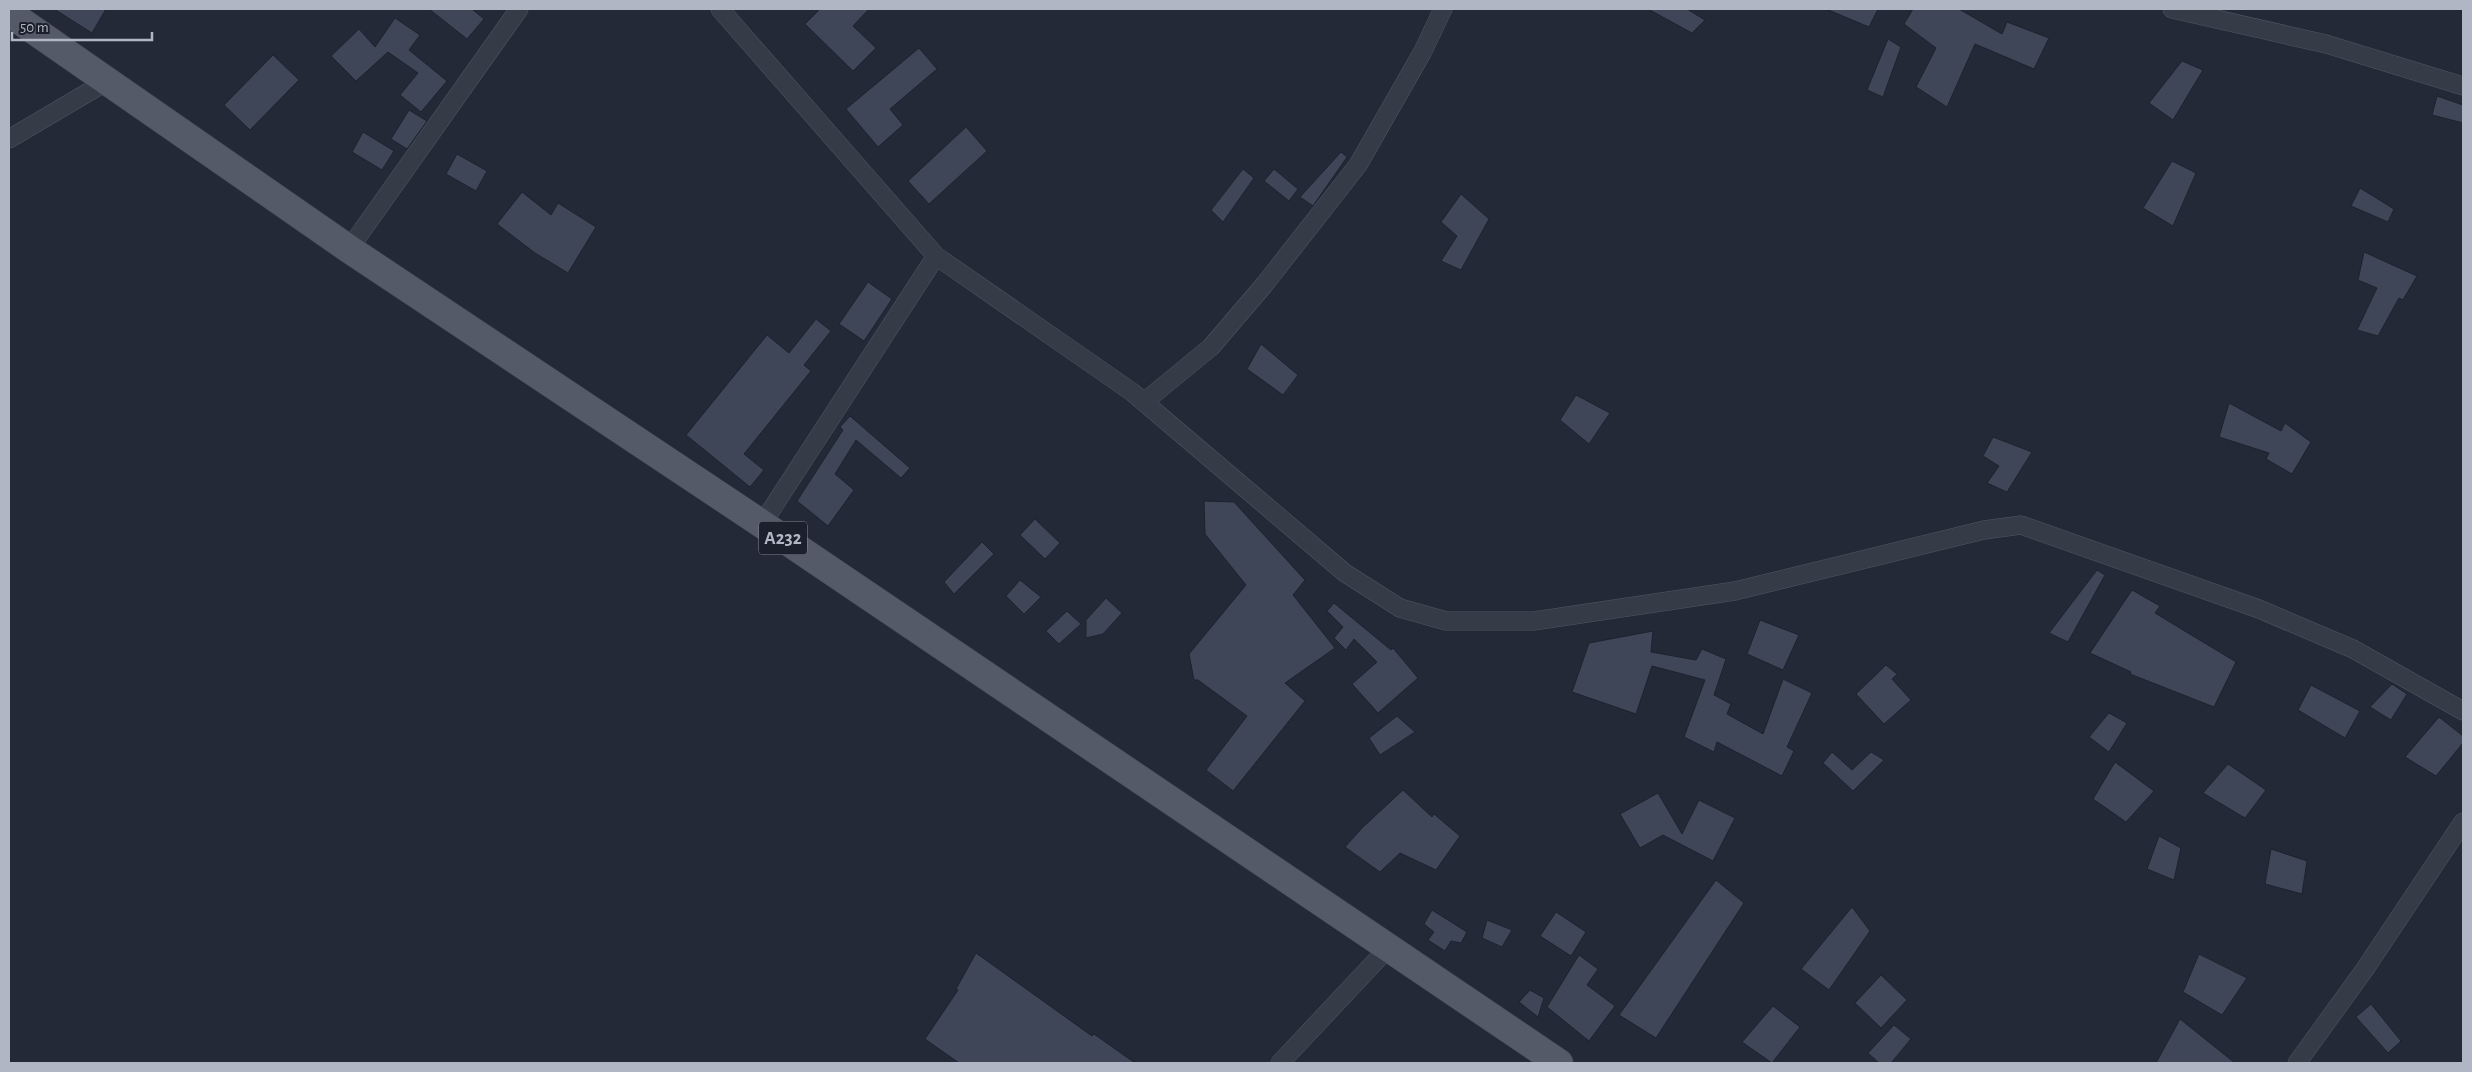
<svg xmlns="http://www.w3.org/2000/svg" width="2472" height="1072" font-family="'Alegreya Sans',sans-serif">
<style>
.building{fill:#3f4657;stroke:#1d222e}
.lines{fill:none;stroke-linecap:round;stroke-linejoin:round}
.minor-casing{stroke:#515663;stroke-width:19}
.primary-casing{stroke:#3f4451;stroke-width:29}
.minor{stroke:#363b48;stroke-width:18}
.primary{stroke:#545a68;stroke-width:28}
.labels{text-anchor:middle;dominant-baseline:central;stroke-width:4;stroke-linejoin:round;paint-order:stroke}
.shield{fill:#1b202c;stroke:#848996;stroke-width:1}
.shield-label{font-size:19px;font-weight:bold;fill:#b1b6c4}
</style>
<rect width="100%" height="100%" fill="#232937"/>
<g class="building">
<polygon points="54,9 106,9 92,33"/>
<polygon points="429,9 472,9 484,19 467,39"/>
<polygon points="820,9 869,9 853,26 876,48 853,71 805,24"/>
<polygon points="1648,9 1687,9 1705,20 1692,33"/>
<polygon points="1826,9 1878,9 1869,27"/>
<polygon points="1913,9 1959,9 2002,34 2007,22 2049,38 2034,69 1975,44 1947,107 1916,87 1936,48 1904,24"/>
<polygon points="395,18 420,35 409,50 447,81 421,112 400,95 418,73 388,52 356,81 331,56 359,29 375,47"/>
<polygon points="1888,39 1901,47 1883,97 1867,90"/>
<polygon points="919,48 937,69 890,109 903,125 878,147 846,109"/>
<polygon points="273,55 299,80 250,130 224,105"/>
<polygon points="2182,61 2203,70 2173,120 2149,103"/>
<polygon points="2437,96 2463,105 2463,123 2432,115"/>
<polygon points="409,110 427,121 407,149 391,139"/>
<polygon points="966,127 987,151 929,204 908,181"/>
<polygon points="363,132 394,151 382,170 352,152"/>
<polygon points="1341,152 1347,157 1313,206 1300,197"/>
<polygon points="457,154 487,171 476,191 446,174"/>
<polygon points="2172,161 2196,173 2173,226 2143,208"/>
<polygon points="1243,169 1254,178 1223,222 1211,210"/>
<polygon points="1274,169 1298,189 1289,201 1264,181"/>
<polygon points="2360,188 2394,209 2388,222 2351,206"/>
<polygon points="522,192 551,215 558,203 596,227 568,273 535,253 497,224"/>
<polygon points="1461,194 1489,219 1461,270 1441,261 1457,236 1441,222"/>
<polygon points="2364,252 2417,276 2403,300 2399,298 2378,336 2357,330 2377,288 2358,280"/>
<polygon points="868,282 892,299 864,341 839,324"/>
<polygon points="816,319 831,331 804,365 811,371 744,454 764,470 750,487 686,435 767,335 789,353"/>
<polygon points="1261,344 1298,375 1283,395 1247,369"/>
<polygon points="1576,395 1610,413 1589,444 1560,420"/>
<polygon points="2229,403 2281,431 2285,423 2311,442 2292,474 2266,459 2269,453 2219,437"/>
<polygon points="850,416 910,468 901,478 856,440 835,474 854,490 828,526 797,501 843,430 840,427"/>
<polygon points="1993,437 2032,452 2007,492 1987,483 1999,466 1983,456"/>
<polygon points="1204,501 1234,502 1305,580 1293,595 1335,648 1285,683 1305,701 1233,791 1206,770 1247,716 1198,680 1194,680 1189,654 1246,585 1205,534"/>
<polygon points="1035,519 1060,543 1045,559 1020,535"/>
<polygon points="982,542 994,554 954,594 944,582"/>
<polygon points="2097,570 2105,575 2068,642 2049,633"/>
<polygon points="1020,580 1041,597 1024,614 1006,596"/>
<polygon points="2132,590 2160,606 2155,613 2236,662 2214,707 2130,674 2131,672 2090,653"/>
<polygon points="1106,598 1122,613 1103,634 1086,638 1086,620"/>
<polygon points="1334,603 1391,650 1393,648 1418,678 1378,713 1352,684 1377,662 1354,639 1346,650 1334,638 1343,627 1327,611"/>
<polygon points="1067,611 1081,624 1059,644 1046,631"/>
<polygon points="1760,620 1799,635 1783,670 1747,654"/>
<polygon points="1653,631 1651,652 1696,660 1702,649 1726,659 1714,695 1731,704 1727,714 1763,734 1783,679 1812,693 1787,747 1794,751 1782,776 1717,742 1714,752 1684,737 1705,680 1652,666 1636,714 1572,692 1589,643"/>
<polygon points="1886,665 1897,674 1892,679 1911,700 1884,724 1856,694"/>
<polygon points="2392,684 2407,694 2391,720 2370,707"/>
<polygon points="2311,685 2360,711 2345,738 2298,710"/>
<polygon points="2109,713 2127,723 2109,752 2089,737"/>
<polygon points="1397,716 1415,732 1380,755 1369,738"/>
<polygon points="2439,717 2463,736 2463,743 2436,776 2405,757"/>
<polygon points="1832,752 1852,770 1871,752 1884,760 1853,791 1823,763"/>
<polygon points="2115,762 2154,791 2126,822 2093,799"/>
<polygon points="2228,764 2266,790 2245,818 2203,793"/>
<polygon points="1403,790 1432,817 1434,814 1460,836 1436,870 1400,853 1380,872 1345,847 1362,828"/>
<polygon points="1658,793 1682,834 1699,800 1735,818 1713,861 1663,835 1640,848 1620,814"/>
<polygon points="2159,836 2181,848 2174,880 2147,869"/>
<polygon points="2271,849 2307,861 2302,894 2265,884"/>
<polygon points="1716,880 1744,903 1656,1038 1619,1015"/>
<polygon points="1852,907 1870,931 1829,990 1801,969"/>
<polygon points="1432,910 1467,932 1461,943 1451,941 1445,951 1428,940 1434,932 1424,924"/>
<polygon points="1556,912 1586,932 1571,956 1540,936"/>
<polygon points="1487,920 1512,930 1502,947 1482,938"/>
<polygon points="976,953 1092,1036 1094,1034 1135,1063 959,1063 925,1039 958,990 956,989"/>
<polygon points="2199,954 2247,978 2222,1015 2183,992"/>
<polygon points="1579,955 1598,969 1587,985 1615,1006 1589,1041 1547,1007"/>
<polygon points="1881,975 1907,1000 1881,1028 1855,1003"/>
<polygon points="1530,990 1544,998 1538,1017 1519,1002"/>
<polygon points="2371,1004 2401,1041 2388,1053 2356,1017"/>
<polygon points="1773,1006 1800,1027 1772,1063 1742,1042"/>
<polygon points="2180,1019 2235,1063 2156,1063"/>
<polygon points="1894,1025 1911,1039 1891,1063 1879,1063 1868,1053"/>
</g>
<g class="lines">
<defs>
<g id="minor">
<polyline points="720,9 936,256 1132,392 1345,573 1400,608 1446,621 1534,621 1735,591 1984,530 2021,525 2259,609 2353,649 2463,711"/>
<polyline points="2172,9 2326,44 2463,86"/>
<polyline points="9,139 109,80"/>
<polyline points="349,249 519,9"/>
<polyline points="1144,402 1211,347 1264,285 1358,165 1422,53 1443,9"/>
<polyline points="762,524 936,256"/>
<polyline points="1280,1063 1389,947"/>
<polyline points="2297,1063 2365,969 2463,822"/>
</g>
<polyline id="primary" points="9,13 349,249 762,524 1559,1063"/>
</defs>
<use href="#minor" class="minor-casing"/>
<use href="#primary" class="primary-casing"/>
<use href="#minor" class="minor"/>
<use href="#primary" class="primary"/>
</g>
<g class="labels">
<rect class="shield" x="759" y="521.5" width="48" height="33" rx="4"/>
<g class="shield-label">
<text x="783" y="538">A232</text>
</g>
</g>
<rect width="2472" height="1072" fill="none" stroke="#b1b6c4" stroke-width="20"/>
<path d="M12 32v8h140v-8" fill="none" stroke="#b1b6c4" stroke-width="2.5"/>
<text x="20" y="32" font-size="15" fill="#b1b6c4" stroke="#1b202c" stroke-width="4" paint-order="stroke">50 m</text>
</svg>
